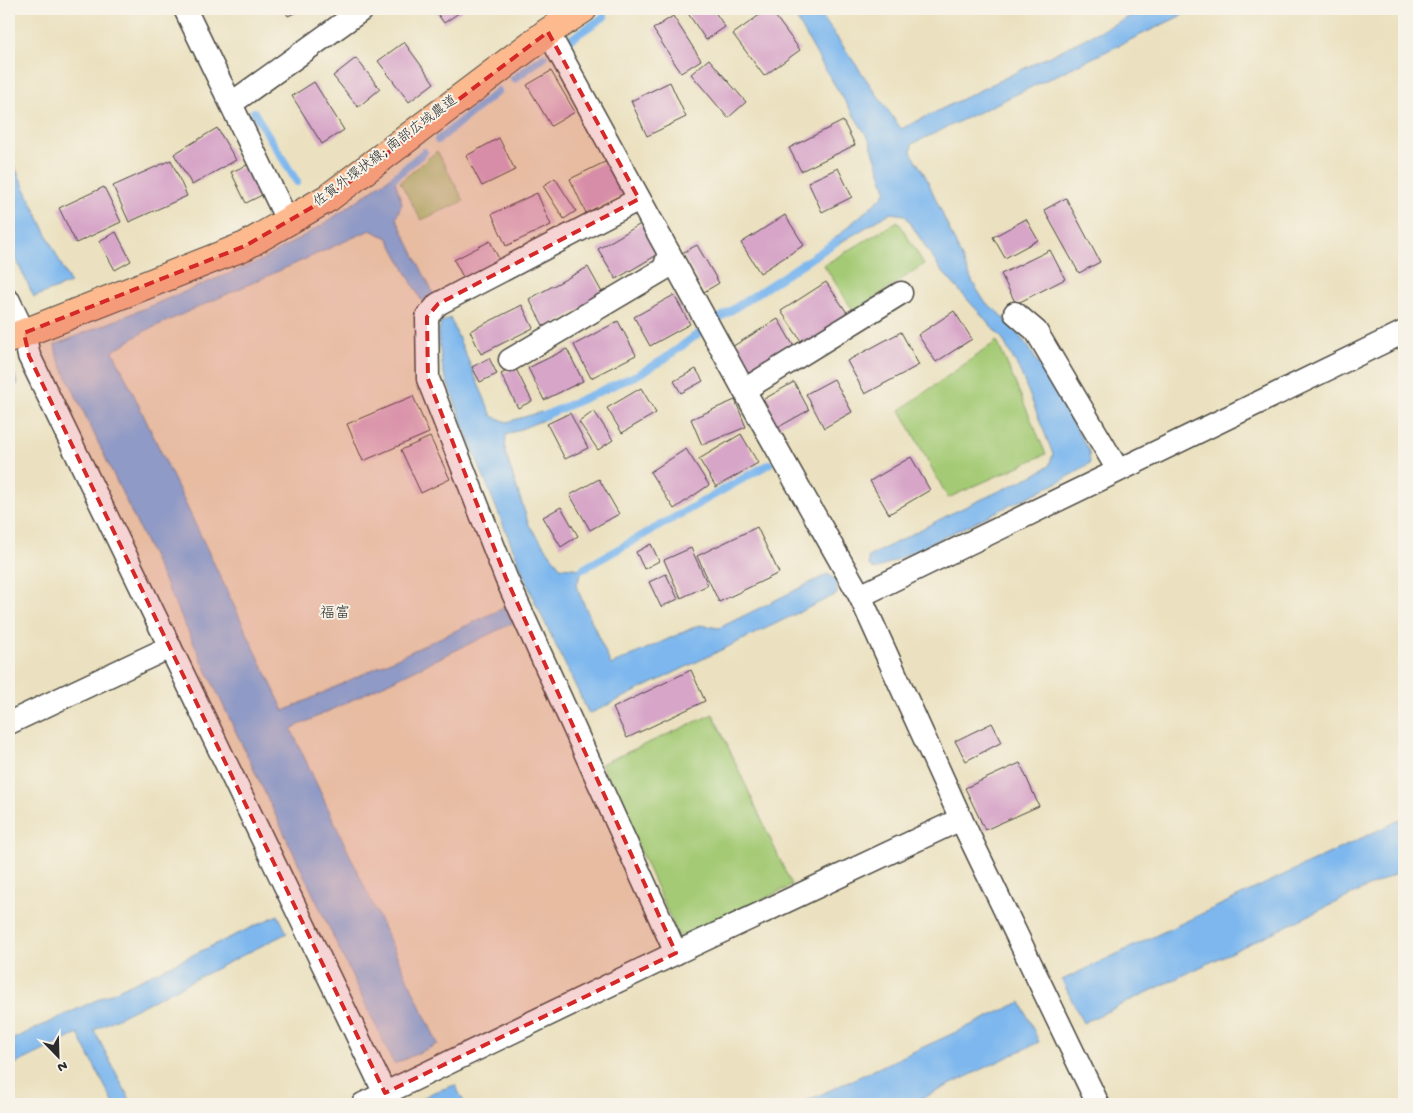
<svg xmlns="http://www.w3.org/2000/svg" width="1413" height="1113" font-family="'Gochi Hand','Klee One',sans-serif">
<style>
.green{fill:#a4ca75;stroke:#687a50}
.water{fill:#7db7ee;stroke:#54718c}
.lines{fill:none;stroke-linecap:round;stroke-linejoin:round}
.stream{stroke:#7db7ee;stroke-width:8}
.building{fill:#d7a5c8}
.street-casing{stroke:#484641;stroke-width:25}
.primary-casing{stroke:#484641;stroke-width:30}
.street{stroke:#fff;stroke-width:22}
.primary{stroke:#fcba8e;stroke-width:28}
.marked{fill:#d62828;fill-opacity:0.2;stroke:#d62828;stroke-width:4;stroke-dasharray:10 6;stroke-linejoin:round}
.labels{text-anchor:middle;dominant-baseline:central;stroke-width:4;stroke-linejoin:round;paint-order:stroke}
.street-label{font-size:14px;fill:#2b2b2b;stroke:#f7f3e8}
.neighbourhood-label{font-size:15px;fill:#2b2b2b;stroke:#f7f3e8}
</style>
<rect width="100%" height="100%" fill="#f7f3e8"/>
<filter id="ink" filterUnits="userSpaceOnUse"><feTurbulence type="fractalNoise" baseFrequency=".02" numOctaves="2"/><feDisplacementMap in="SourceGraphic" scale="10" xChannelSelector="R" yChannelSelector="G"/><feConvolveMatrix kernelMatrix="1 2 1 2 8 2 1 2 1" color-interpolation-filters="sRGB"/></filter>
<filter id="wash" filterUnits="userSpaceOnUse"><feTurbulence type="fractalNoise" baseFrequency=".0096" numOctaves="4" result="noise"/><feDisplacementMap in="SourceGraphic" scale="20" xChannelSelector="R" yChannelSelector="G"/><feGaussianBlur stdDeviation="1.12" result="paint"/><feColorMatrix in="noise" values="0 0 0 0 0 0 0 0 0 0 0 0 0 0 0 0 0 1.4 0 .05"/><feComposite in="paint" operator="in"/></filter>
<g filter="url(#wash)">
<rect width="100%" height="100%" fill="#ebe1c0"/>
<g class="green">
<polygon points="437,151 464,201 421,220 400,182"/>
<polygon points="898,221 924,264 854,312 824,265"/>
<polygon points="997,341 1046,454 948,498 900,410"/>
<polygon points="713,714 792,886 679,937 601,764"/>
</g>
<g class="water">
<polygon points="791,9 817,9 901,129 1145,9 1195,9 912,144 911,152 926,177 973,283 985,302 999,313 1028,346 1089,451 1090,463 1063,480 875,570 869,565 868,557 952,513 1034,475 1049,466 1053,454 1020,371 1002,338 940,269 905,215 890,213 838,244 834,239 882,197 886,190 870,141 826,71"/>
<polygon points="9,155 70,283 34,297 9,245"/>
<polygon points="392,176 394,178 402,203 396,218 434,295 430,300 421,300 388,238 370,230 145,331 113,351 284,711 506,607 513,623 291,729 438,1044 394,1064 57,356 55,345 262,260 324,224"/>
<polygon points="450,318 492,416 507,422 541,412 544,416 543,420 506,435 505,452 529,525 560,567 583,569 576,586 611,665 699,625 719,628 828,574 837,581 837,594 589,714 535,602 480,468 443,371 438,335 441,323"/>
<polygon points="10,364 18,384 9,388 9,365"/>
<polygon points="1404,818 1404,870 1083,1023 1062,980"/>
<polygon points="278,915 287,933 94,1030 132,1104 114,1104 78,1034 9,1067 9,1041"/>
<polygon points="1021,1002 1039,1042 910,1104 800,1104"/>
<polygon points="455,1085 465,1104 413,1103 434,1092"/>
</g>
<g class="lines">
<g class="stream">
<polyline points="568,41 604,17"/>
<polyline points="514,79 544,57"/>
<polyline points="254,112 297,182"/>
<polyline points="438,140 498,91"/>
<polyline points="394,178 424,152"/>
<polyline points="718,319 836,242"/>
<polyline points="544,416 637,375 663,360 702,331"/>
<polyline points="583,569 769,464"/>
</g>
</g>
<g id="blocks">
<g class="building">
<polygon points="284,9 303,9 288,16"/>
<polygon points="434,9 462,9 463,10 444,23"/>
<polygon points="685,9 713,9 725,27 706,40"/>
<polygon points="768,9 770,9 800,50 764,76 733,34"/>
<polygon points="673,16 701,60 681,73 653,29"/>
<polygon points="404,42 434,83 409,102 378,61"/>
<polygon points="356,58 380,89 358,107 333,76"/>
<polygon points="709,59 746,102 728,118 691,74"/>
<polygon points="551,71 575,112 551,126 527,85"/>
<polygon points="314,82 344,130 322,144 292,96"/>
<polygon points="670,82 686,117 647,136 631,101"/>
<polygon points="843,121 855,145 801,171 789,148"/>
<polygon points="217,128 236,160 192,185 174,154"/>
<polygon points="499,138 515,170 482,186 466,156"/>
<polygon points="171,160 187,196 129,222 113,186"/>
<polygon points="607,161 624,194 586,213 570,179"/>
<polygon points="252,163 266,193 246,203 231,172"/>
<polygon points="838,168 852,197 822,212 808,182"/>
<polygon points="555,178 576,211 564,219 543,186"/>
<polygon points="104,187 121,222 76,243 59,208"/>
<polygon points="537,193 551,225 506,246 492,214"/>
<polygon points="1066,198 1100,262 1079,273 1044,210"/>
<polygon points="785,215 804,245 760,273 741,243"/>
<polygon points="1026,219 1038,240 1005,258 993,237"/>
<polygon points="644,222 662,252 616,279 598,249"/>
<polygon points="116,232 131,261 115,270 99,241"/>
<polygon points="490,241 501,263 465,281 454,260"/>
<polygon points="697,245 719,283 704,292 682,253"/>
<polygon points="1050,250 1065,279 1016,304 1001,274"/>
<polygon points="588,267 604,296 545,329 529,299"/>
<polygon points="826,282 850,317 805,347 781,311"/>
<polygon points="674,295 690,324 650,346 634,317"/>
<polygon points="522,305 533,328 481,354 470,331"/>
<polygon points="954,311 972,339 936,362 918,335"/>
<polygon points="778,319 796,350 748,378 730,348"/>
<polygon points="618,321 636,355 591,378 574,345"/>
<polygon points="901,332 919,365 865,394 847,361"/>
<polygon points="567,349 583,381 544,400 528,368"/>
<polygon points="489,358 497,374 480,382 472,367"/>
<polygon points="515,367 532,401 518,408 501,374"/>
<polygon points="696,369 703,381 681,393 674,381"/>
<polygon points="834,379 852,412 824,428 806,394"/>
<polygon points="794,382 809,410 775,429 759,402"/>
<polygon points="641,388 656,413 622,433 607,408"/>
<polygon points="413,396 429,433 363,461 347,424"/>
<polygon points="735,400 746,427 702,445 691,419"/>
<polygon points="594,411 613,440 598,450 579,422"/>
<polygon points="570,413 588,448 565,459 547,424"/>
<polygon points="741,434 758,463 716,487 699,459"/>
<polygon points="430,437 450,479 421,493 401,450"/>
<polygon points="686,449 709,485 674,509 650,472"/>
<polygon points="911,457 930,490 889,514 870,481"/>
<polygon points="599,479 619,514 590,530 570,495"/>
<polygon points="561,507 578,536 561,547 543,517"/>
<polygon points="757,527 779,573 719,602 697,556"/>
<polygon points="651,544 659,561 644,569 636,552"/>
<polygon points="691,548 708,585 681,598 664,560"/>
<polygon points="666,574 678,599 661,607 649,582"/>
<polygon points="691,670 705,701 627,738 613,708"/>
<polygon points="992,723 1002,742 966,761 955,741"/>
<polygon points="1020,763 1039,806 985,830 965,788"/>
</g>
</g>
</g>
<g filter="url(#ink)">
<use href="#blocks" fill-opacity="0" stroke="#484641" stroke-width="1"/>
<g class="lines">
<defs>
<g id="street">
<polyline points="185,9 288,222"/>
<polyline points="548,32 744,390 860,596 961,819 1098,1104"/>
<polyline points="232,103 363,9"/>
<polyline points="639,199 438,304 427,317 428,379 506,578 676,953"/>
<polyline points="9,301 24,333 29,356 170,647"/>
<polyline points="1015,313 1036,331 1118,470"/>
<polyline points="510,360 664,269 669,253"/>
<polyline points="744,390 901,293"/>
<polyline points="860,596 1404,332"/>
<polyline points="9,723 170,647 390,1104"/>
<polyline points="363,1104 676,953 961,819"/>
</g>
<polyline id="primary" points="9,339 245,246 328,198 548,32 583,9"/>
</defs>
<use href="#street" class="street-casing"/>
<use href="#primary" class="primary-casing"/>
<use href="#street" class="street"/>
<use href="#primary" class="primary"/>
</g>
</g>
<path class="marked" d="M548,32L639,199L438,304L427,317L428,379L506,578L676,953L385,1093L29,356L24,333L245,246L328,198Z"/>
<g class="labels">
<g class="street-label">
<text transform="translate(386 152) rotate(-37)">佐賀外環状線; 南部広域農道</text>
</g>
<g class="neighbourhood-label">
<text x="335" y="614">福富</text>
</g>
</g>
<rect width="1413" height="1113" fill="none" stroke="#f7f3e8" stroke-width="30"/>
<g transform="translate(58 1056) rotate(157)" stroke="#f7f3e8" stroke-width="4" paint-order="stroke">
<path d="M0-4L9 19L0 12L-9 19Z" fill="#2b2b2b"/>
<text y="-8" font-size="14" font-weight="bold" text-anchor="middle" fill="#2b2b2b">N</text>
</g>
</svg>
